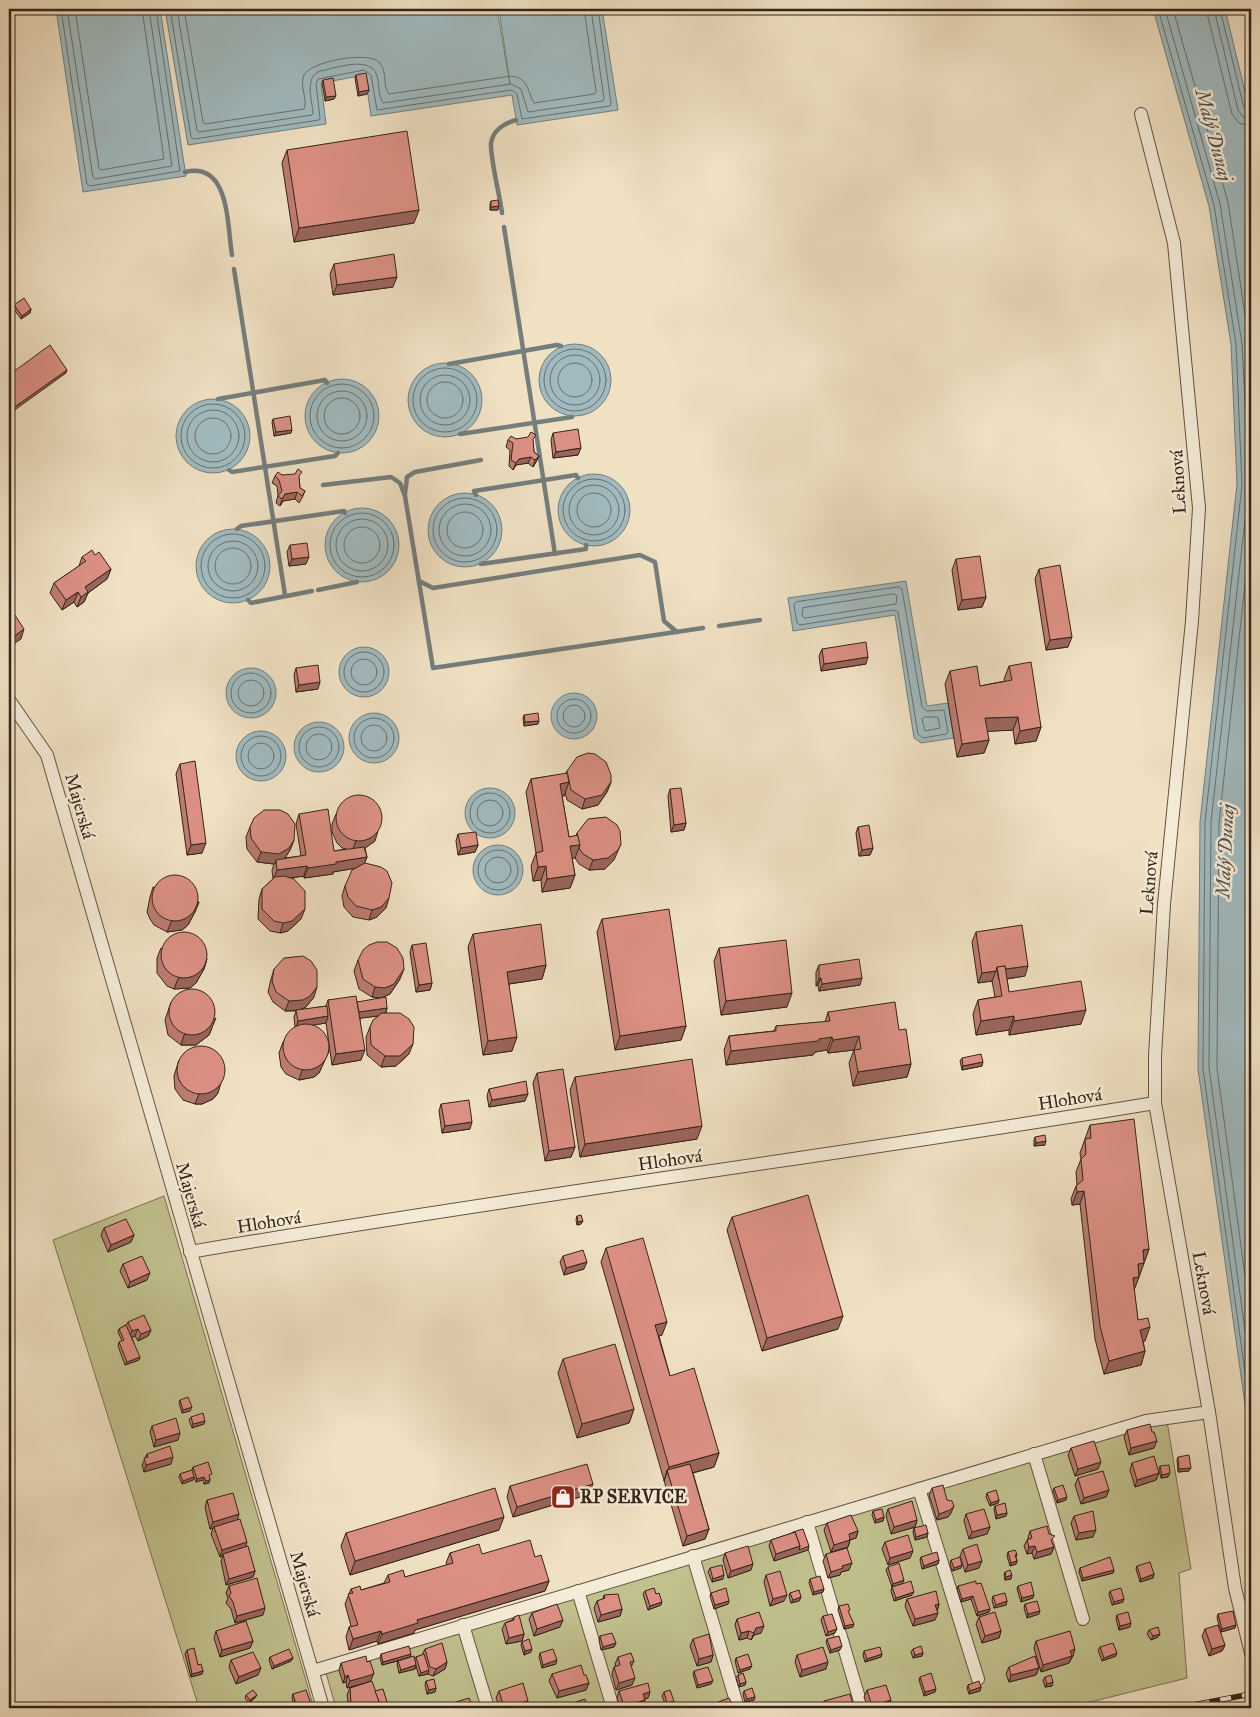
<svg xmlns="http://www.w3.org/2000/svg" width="1260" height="1717" font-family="'IM FELL Great Primer',serif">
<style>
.green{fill:#c1c18e;stroke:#7a7354}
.water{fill:#a0babf;stroke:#747e7d}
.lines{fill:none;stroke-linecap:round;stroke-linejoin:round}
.shore{stroke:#6a706c;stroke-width:1}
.stream{stroke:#747e7d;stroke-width:4.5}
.minor-casing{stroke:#625444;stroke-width:14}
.minor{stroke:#f5ecd8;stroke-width:12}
.rail-casing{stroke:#332519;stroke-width:5.5}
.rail{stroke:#f5ecd8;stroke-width:4;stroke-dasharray:11;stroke-linecap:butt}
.wall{fill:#bd7c72;stroke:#332519}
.shaded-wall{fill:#9a655c;stroke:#332519}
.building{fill:#dc9084;stroke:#332519}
.labels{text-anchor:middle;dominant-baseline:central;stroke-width:5;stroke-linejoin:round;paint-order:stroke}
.street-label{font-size:18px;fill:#332519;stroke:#f5ecd8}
.poi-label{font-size:18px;font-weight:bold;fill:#332519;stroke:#f5ecd8;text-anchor:start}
.water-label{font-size:19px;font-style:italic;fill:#54524b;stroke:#f5ecd8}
</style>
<rect width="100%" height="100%" fill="#f0e1c3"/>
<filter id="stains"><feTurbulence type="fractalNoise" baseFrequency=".004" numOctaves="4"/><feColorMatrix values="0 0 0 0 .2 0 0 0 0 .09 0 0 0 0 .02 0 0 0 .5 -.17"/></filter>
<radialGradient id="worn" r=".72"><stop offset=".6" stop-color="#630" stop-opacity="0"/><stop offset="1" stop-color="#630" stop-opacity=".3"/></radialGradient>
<g class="green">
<polygon points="164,1196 314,1708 199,1708 53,1240"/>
<polygon points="1167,1421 1191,1569 1179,1573 1187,1678 1066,1708 336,1708 326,1673"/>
</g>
<g class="water">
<polygon points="56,9 160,9 186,176 83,192"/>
<polygon points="165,9 497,9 510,84 499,9 602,9 618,110 517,125 512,95 371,116 365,75 321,83 326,124 188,145"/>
<polygon points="1153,9 1225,9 1251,116 1251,1447 1198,1069 1200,822 1237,484 1231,344 1209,206"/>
<circle cx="575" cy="380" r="36"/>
<circle cx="445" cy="400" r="37"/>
<circle cx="342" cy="416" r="37"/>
<circle cx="213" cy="436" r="37"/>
<circle cx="594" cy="510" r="36"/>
<circle cx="465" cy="530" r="37"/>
<circle cx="362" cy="545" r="37"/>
<circle cx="233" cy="566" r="37"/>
<polygon points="906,581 927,706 948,703 954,738 921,743 914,738 895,615 793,631 788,598"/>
<circle cx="364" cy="672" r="25"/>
<circle cx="251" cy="693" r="25"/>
<circle cx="574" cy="716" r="23"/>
<circle cx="374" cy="738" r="25"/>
<circle cx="319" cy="747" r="25"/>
<circle cx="261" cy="756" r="25"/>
<circle cx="490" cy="813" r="25"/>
<circle cx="498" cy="870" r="25"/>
</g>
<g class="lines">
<g class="shore">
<polyline points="61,9 87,184 90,186 180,171 156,9"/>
<polyline points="67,9 93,177 95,179 172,166 149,9"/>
<polyline points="75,9 99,168 101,170 164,159 142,9"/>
<polyline points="170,9 191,137 194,139 319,120 320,118 316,84 318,79 364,70 371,75 377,110 511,90 517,94 522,119 610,106 611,103 598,9"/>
<path d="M177,9L197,130L199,132L312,115L313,113C312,99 304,78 320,71C338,68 374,53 378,80C379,87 379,97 383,103L511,84L521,89L528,112L603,101L604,98L591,9"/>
<path d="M184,9L203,122L205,124L304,109C308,98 299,86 304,75C311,61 368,51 379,62C388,71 382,86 389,94L511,76C529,78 527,91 534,103L594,94L596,91L584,9"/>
<polyline points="1158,9 1214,205 1236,344 1242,485 1205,822 1203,1069 1251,1415"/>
<polyline points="1165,9 1220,204 1242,344 1249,485 1211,822 1209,1068 1251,1374"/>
<polyline points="1173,9 1228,202 1249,341 1251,382"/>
<polyline points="1206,9 1232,114 1239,123 1251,126"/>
<polyline points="1214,9 1238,110 1243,117 1251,119"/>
<polyline points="1220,9 1244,108 1251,112"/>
<circle cx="575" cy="380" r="31"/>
<circle cx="575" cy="380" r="25"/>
<circle cx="575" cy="380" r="17"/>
<circle cx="445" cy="400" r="32"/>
<circle cx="445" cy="400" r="25"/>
<circle cx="445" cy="400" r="18"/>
<circle cx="342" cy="416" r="32"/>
<circle cx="342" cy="416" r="25"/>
<circle cx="342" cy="416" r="18"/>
<circle cx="213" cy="436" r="32"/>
<circle cx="213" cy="436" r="26"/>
<circle cx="213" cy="436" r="18"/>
<circle cx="594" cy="510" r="31"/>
<circle cx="594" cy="510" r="25"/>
<circle cx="594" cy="510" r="17"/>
<circle cx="465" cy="530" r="32"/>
<circle cx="465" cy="530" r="26"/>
<circle cx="465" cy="530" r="18"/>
<circle cx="362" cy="545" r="32"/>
<circle cx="362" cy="545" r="26"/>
<circle cx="362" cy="545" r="18"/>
<polyline points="1251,529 1219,823 1217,1068 1251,1320"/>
<circle cx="233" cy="566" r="32"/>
<circle cx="233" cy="566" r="25"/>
<circle cx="233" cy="566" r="18"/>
<polygon points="899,587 902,589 922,707 927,711 944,710 948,732 946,734 923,738 918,734 898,612 893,610 800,625 797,623 794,605 796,602"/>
<polygon points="894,594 897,596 896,604 805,618 802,616 803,608"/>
<circle cx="364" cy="672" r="20"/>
<circle cx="364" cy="672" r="13"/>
<circle cx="251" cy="693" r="20"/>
<circle cx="251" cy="693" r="13"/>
<circle cx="574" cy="716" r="17"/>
<circle cx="574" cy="716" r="11"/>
<polygon points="925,717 938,717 940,728 925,731 922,719"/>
<circle cx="374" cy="738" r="20"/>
<circle cx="374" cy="738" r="13"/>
<circle cx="319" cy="747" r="20"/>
<circle cx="319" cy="747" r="13"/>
<circle cx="261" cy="756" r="20"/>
<circle cx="261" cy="756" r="13"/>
<circle cx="490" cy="813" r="20"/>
<circle cx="490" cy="813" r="13"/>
<circle cx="498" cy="870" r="20"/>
<circle cx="498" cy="870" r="13"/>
</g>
<g class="stream">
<path d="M185,172C230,161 227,225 232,255"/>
<path d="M502,213C500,196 490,158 491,143C493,130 505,123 516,120"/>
<polyline points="504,227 555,554"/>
<polyline points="234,269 285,595"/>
<polyline points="449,364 557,345 561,346"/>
<polyline points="218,399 325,380 327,383"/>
<polyline points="460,434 572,417"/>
<polyline points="229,470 232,472 335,456 338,453"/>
<polyline points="323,485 391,477 400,483 405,496 433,668 703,628"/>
<polyline points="405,494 407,477 415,472 481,460"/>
<polyline points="476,495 474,491 576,475 578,478"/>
<polyline points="237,529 241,526 344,511 345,513"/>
<polyline points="481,564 586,549 586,545"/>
<polyline points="419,581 433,588 640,555 655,562 664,621 677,632"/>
<polyline points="318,590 357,582"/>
<polyline points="248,600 251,603 312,591"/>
<polyline points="719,626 760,620"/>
</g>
<defs>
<g id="minor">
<polyline points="1141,114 1174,243 1199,508 1192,621 1164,904 1155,1056 1155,1103 1209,1412 1235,1588 1251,1653"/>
<polyline points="9,700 47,755 323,1708"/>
<path d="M190,1252C511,1197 834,1156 1155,1103"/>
<polyline points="1034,1454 1083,1619"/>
<polyline points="919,1489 978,1679"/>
<polyline points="807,1522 862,1708"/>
<polyline points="693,1556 738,1708"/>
<polyline points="578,1591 613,1708"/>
<polyline points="463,1625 488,1708"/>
<polyline points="313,1671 1146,1421 1209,1412"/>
</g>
</defs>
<use href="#minor" class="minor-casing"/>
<use href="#minor" class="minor"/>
<defs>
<polyline id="rail" points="1177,1708 1251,1694"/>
</defs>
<use href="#rail" class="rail-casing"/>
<use href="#rail" class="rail"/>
</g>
<g class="wall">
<polygon points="356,75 369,90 367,94 358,96 355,78"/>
<polygon points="323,80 334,99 325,101 322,83"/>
<polygon points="287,150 414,223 294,242 282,163"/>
<polygon points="491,201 498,210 490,210 490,204"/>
<polygon points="334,264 393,287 333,295 330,274"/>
<polygon points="14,305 31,309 30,313 21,319 13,308"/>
<polygon points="273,419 291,433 274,436 272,422"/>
<polygon points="553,433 578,455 553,458 551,440"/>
<polygon points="516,439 533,442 534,452 539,456 536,462 533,467 528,463 516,465 513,470 509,466 510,450 506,447 508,440"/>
<polygon points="282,475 300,479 299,480 300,488 305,491 302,498 299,503 295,499 283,501 280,506 276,503 278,495 277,486 272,483 275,476"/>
<polygon points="290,545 306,564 289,566 287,552"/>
<polygon points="95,555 111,569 107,579 88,593 84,602 77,607 74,602 62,610 50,593 54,583 79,566 82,557"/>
<polygon points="956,559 986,597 982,607 958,610 952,570"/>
<polygon points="1039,569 1068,647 1046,650 1035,579"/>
<polygon points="822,649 866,664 821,671 819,656"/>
<polygon points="1009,666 1041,727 1036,741 1015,744 1013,730 987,731 989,740 984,753 957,757 945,684 950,671 980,686 1005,681 1004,679"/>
<polygon points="296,668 318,689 296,692 294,675"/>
<polygon points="524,715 538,724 524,726 523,718"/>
<polygon points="180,764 202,853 187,855 176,774"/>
<polygon points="567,771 611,782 607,792 598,805 582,809 567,800 565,793 564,796 562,796 569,837 576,836 577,833 614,860 605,869 589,870 579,864 575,858 572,858 575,875 570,888 542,892 541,880 533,881 531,866 536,853 526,792 531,779 565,774"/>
<polygon points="670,789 686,823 684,830 671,832 668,796"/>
<polygon points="299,814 334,851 346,849 342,848 337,843 332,832 332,824 336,814 375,841 365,848 367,857 364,864 386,908 377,917 369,920 353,917 344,907 342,896 345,886 356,868 333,872 333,874 304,878 304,876 291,878 301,919 288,931 280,933 270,931 258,919 259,899 262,889 273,879 272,870 274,864 257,862 247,849 246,837 250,827 294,840 290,850 285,858 301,856 296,824"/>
<polygon points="858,827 873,848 870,855 859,856 856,833"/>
<polygon points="458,834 478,845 475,852 458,855 456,841"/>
<polygon points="153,887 199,902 195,912 188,925 182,930 167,932 154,925 150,919 147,912 150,897"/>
<polygon points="602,919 686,1026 681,1040 615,1050 597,932"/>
<polygon points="976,932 1025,976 1007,979 1009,992 1081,1024 1009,1035 1009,1030 976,1035 973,1014 978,1000 995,997 992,981 978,983 972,942"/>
<polygon points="473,934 546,965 542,979 509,984 512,1051 483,1055 468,947"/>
<polygon points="412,945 432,983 430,990 416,992 410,952"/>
<polygon points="161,948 207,959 204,969 196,983 190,988 174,989 167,986 157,973 157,958"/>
<polygon points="719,948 787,1007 721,1015 714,961"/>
<polygon points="358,960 400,979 390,994 381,998 372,997 359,989 354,971"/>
<polygon points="819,965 860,985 819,991 818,985 816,986 816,972"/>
<polygon points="274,969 314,997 306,1007 301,1010 326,1006 328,1000 357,1002 387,1008 386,1013 409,1054 396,1066 381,1067 367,1055 366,1037 370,1027 379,1016 360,1018 361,1060 332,1065 326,1023 313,1025 329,1051 319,1073 314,1077 299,1080 286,1074 281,1067 279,1053 283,1042 295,1027 294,1017 296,1011 285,1011 273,1002 268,992 271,979"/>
<polygon points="171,1002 212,1028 209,1035 196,1045 181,1045 168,1035 165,1020"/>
<polygon points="828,1012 899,1030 911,1064 907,1077 853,1086 849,1063 854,1050 828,1053 827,1050 815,1052 813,1055 726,1065 724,1050 729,1036 774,1031 776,1026 825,1022"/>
<polygon points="962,1058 982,1066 962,1070 960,1061"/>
<polygon points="179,1060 218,1093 213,1099 202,1104 195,1104 183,1100 175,1089 174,1076"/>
<polygon points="537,1073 575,1147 571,1157 545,1161 533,1083"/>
<polygon points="575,1077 697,1139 580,1157 570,1090"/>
<polygon points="489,1089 525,1101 489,1107 487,1096"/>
<polygon points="441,1104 470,1129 442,1133 439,1111"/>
<polygon points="1090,1125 1149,1249 1134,1290 1138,1320 1145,1341 1143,1341 1145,1351 1141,1365 1104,1374 1095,1339 1080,1204 1072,1205 1071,1199 1076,1186 1077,1185 1076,1172 1081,1159 1080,1153"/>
<polygon points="1035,1137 1045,1145 1034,1146 1034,1140"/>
<polygon points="577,1216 581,1224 577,1225 576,1220"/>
<polygon points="732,1217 838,1329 762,1351 727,1230"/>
<polygon points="104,1228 134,1235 131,1242 108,1252 101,1235"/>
<polygon points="606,1248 662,1335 659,1336 670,1376 719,1453 714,1467 693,1473 709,1529 705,1539 683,1546 601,1262"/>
<polygon points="563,1256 584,1269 564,1275 560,1262"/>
<polygon points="123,1264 147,1280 128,1288 120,1271"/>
<polygon points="128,1322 151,1330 148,1336 138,1341 135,1336 132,1337 139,1360 125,1365 118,1346 119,1342 122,1341 118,1332 119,1329 126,1325"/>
<polygon points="563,1359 634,1409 629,1423 577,1438 558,1373"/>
<polygon points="180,1400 190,1411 182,1413 179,1403"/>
<polygon points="191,1417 204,1424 192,1428 189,1420"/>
<polygon points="152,1426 178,1440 154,1447 150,1432"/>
<polygon points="1127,1430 1154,1448 1129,1455 1124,1437"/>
<polygon points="1071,1448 1098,1469 1075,1476 1068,1455"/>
<polygon points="147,1454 171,1464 144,1472 142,1465"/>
<polygon points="1178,1457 1189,1471 1178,1472 1177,1460"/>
<polygon points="1132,1463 1159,1473 1156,1480 1135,1487 1130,1470"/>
<polygon points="1160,1466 1168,1477 1161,1478 1159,1470"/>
<polygon points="193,1467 210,1478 209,1483 204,1484 203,1480 196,1482 194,1477 193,1480 182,1484 179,1477 180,1474 192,1470"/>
<polygon points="1078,1478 1109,1490 1106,1497 1081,1504 1075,1485"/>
<polygon points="510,1486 590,1494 513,1517 507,1497"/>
<polygon points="932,1488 947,1500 951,1513 948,1517 937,1520 929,1495"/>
<polygon points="1054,1488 1066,1500 1057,1503 1053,1491"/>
<polygon points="987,1493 999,1500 998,1503 990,1506 986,1497"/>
<polygon points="207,1500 237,1519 245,1547 255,1571 253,1577 226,1585 221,1561 223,1556 220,1557 211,1534 213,1528 210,1529 205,1507"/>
<polygon points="995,1506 1007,1513 1006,1516 996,1519 994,1509"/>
<polygon points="888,1509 917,1520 915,1527 891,1534 886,1515"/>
<polygon points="873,1511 884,1517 883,1521 875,1523 872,1515"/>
<polygon points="966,1514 990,1527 987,1534 969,1539 964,1521"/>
<polygon points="1074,1516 1093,1537 1076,1540 1071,1523"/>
<polygon points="827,1523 858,1531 856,1538 850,1540 848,1547 831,1552 824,1530"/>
<polygon points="914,1528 928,1533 927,1537 915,1540 913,1532"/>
<polygon points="499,1530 350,1575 341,1546 346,1533"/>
<polygon points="1030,1531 1052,1543 1054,1547 1051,1554 1034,1559 1032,1553 1027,1554 1024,1546 1027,1540 1028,1539 1028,1538"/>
<polygon points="793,1532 808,1550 774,1561 769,1546 771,1540 792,1533"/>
<polygon points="885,1542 910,1558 888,1565 882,1549"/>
<polygon points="963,1549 979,1568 965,1572 960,1556"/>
<polygon points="1008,1552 1017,1554 1016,1557 1017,1561 1016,1564 1010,1566 1007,1556"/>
<polygon points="450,1553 535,1557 549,1581 545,1591 415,1630 414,1633 378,1644 377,1641 349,1650 346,1637 349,1627 351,1626 345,1604 351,1589 361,1590 384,1583 388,1575 405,1577 447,1565 446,1563"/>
<polygon points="725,1553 751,1570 728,1578 723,1560"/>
<polygon points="826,1554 849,1570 841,1572 840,1575 828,1578 823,1561"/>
<polygon points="921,1557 939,1560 938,1564 922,1569 920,1560"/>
<polygon points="951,1560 961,1568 952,1571 950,1564"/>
<polygon points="1137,1566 1154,1574 1153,1578 1140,1582 1136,1569"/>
<polygon points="888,1567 904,1580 892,1587 886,1570"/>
<polygon points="710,1568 723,1579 712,1582 708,1572"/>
<polygon points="1080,1568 1114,1570 1113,1573 1082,1581 1079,1572"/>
<polygon points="1005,1572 1011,1579 1005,1580 1004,1575"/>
<polygon points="766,1575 784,1601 770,1606 764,1582"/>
<polygon points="810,1579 824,1589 823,1592 813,1595 809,1583"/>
<polygon points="976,1584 990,1609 989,1612 977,1616 971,1599 961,1602 957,1589 958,1586"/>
<polygon points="229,1586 263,1615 235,1623 231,1609 226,1603 228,1598 226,1593"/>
<polygon points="1018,1586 1033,1598 1021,1602 1017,1589"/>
<polygon points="892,1587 912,1595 894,1601 891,1591"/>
<polygon points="645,1591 656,1594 661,1605 648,1610 643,1594"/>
<polygon points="1110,1591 1123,1602 1112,1605 1109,1594"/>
<polygon points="711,1593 729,1601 728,1604 714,1609 710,1596"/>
<polygon points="790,1593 801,1597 799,1601 791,1603 789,1596"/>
<polygon points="604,1595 622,1609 620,1616 598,1622 594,1608 597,1601 603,1599"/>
<polygon points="993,1596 1007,1601 1006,1605 994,1608 992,1600"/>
<polygon points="907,1599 939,1604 935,1620 913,1626 905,1606"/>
<polygon points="1025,1604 1039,1614 1027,1618 1024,1608"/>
<polygon points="839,1606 853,1627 844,1629 838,1610"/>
<polygon points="532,1613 560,1627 534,1636 529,1619"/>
<polygon points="1218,1614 1236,1625 1235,1628 1221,1632 1217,1618"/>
<polygon points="1117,1615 1130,1627 1119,1630 1116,1619"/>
<polygon points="823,1616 835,1633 826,1636 821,1620"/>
<polygon points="514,1617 524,1634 522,1641 506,1644 502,1629 505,1623 512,1620"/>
<polygon points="979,1617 1001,1631 999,1638 982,1643 976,1624"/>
<polygon points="737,1619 761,1633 754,1635 751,1640 747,1638 739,1640 735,1625"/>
<polygon points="1205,1629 1225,1645 1222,1651 1209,1656 1202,1636"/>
<polygon points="1149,1630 1160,1634 1158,1637 1151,1640 1147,1634"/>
<polygon points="216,1631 253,1641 250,1648 220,1657 214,1638"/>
<polygon points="600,1636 616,1643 614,1647 601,1650 599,1640"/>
<polygon points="693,1639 713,1655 711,1662 697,1666 690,1646"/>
<polygon points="827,1639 840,1650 830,1653 826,1642"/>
<polygon points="1036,1641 1073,1656 1069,1663 1041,1672 1034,1648"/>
<polygon points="522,1642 531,1652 524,1655 521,1645"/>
<polygon points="1100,1647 1116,1656 1102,1661 1098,1650"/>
<polygon points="425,1649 447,1662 445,1669 433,1676 428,1674 419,1676 416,1666 415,1669 399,1673 397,1664 398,1661 402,1660 382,1665 380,1658 381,1654 410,1657 415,1659 416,1657 422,1655"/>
<polygon points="913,1649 923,1653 922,1656 913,1658 911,1652"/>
<polygon points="187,1650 203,1671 202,1674 191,1677 185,1654"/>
<polygon points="864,1651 882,1654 881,1657 865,1662 863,1655"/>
<polygon points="540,1653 556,1664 542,1668 539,1657"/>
<polygon points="797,1655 826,1669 800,1677 795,1662"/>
<polygon points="270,1657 293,1658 291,1661 272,1669 269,1660"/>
<polygon points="618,1657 634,1661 631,1667 632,1685 616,1690 612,1674 614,1667 616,1667 615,1664"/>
<polygon points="736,1658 750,1669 738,1673 735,1661"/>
<polygon points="231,1660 258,1675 236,1684 229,1667"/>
<polygon points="341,1663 371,1680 369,1682 347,1688 346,1682 343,1683 339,1670"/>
<polygon points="1009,1667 1039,1668 1036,1675 1009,1682 1006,1674"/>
<polygon points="694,1671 711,1684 697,1688 693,1674"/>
<polygon points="552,1674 584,1675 589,1683 586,1690 557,1698 549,1681"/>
<polygon points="738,1675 746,1682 745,1685 739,1687 736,1678"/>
<polygon points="920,1677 935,1692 924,1696 919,1680"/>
<polygon points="1045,1677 1052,1686 1045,1687 1043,1680"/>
<polygon points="426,1681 436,1688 435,1692 427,1694 425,1685"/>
<polygon points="968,1685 981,1687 980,1691 969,1694 967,1688"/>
<polygon points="350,1688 375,1691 388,1705 387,1708 349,1708 347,1695"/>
<polygon points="867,1690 888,1707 883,1708 868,1708 864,1697"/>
<polygon points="499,1691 526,1708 500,1708 496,1698"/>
<polygon points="619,1691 650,1692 648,1698 645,1699 643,1706 637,1708 620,1708 617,1698"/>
<polygon points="744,1691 755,1697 754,1700 745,1702 743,1694"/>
<polygon points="664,1692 672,1704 666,1706 662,1696"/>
<polygon points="293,1694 309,1707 306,1708 295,1708 292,1698"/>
<polygon points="246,1695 255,1698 249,1703 245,1698"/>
<polygon points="824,1701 854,1708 821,1708"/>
<polygon points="718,1702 733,1706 732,1708 718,1708 717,1705"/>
</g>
<g class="shaded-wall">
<polygon points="369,90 367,94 358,96 359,92"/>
<polygon points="336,96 334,99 325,101 326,97"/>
<polygon points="499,206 498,210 490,210 491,207"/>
<polygon points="419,210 414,223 294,242 299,228"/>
<polygon points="397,277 393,287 333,295 337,285"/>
<polygon points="31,309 30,313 21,319 22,316"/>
<polygon points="14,334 12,337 9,340 9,337"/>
<polygon points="67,370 66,373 9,414 9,411"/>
<polygon points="292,430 291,433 274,436 276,432"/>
<polygon points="581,448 578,455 553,458 556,452"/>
<polygon points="539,456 536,462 533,467 535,460"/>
<polygon points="531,457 528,463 516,465 513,470 516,463 519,459"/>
<polygon points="297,492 295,499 283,501 280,506 282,499 285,494"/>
<polygon points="309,557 306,564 289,566 292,559"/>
<polygon points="111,569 107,579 88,593 84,602 77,607 85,587"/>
<polygon points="78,592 74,602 62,610 66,600"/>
<polygon points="986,597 982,607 958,610 962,600"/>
<polygon points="24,629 21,639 9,647 9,640"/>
<polygon points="1072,637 1068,647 1046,650 1050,640"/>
<polygon points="868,657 866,664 821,671 824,664"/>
<polygon points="320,682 318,689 296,692 299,685"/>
<polygon points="1018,717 1013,730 980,732 985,718"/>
<polygon points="539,721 538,724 524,726 525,722"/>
<polygon points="1041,727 1036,741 1015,744 1020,731"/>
<polygon points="989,740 984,753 957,757 962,744"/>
<polygon points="569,782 564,796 555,797 560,784"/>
<polygon points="611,782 607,792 598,805 582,809 585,799"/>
<polygon points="686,823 684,830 671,832 674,825"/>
<polygon points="378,831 375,841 361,851 352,851 356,841"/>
<polygon points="294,840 290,850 285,858 276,864 276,860 274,864 257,862 261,852"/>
<polygon points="206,843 202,853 187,855 191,845"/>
<polygon points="621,844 614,860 605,869 589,870 593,860"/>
<polygon points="478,845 475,852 458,855 461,848"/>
<polygon points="580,845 575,858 565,859 570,846"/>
<polygon points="873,848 870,855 859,856 862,850"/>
<polygon points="367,857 363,867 333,872 333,874 304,878 308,868 336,862"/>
<polygon points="307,866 304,876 273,880 277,870"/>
<polygon points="546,866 541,880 533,881 538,867"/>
<polygon points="575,875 570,888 542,892 547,879"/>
<polygon points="389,898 386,908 377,917 369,920 372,910"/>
<polygon points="199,902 195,912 188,925 182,930 167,932 171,922"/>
<polygon points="305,909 301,919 288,931 280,933 283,923"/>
<polygon points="207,959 204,969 196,983 190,988 174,989 178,979"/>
<polygon points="546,965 542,979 502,985 507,972"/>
<polygon points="1028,966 1025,976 999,980 997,970"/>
<polygon points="404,969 400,979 390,994 381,998 372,997 375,987"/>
<polygon points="996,971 992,981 978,983 982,973"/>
<polygon points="821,978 818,985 816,986 819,979"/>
<polygon points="862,978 860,985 819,991 822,984"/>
<polygon points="432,983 430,990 416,992 419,985"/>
<polygon points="317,987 314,997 306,1007 299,1010 285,1011 289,1001"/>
<polygon points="792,993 787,1007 721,1015 726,1001"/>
<polygon points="387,1008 385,1015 354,1019 357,1012"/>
<polygon points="1086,1010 1081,1024 1009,1035 1014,1021"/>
<polygon points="328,1016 326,1023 296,1028 298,1021"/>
<polygon points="1014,1016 1009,1030 976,1035 981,1021"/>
<polygon points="216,1018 209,1035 196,1045 181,1045 184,1035"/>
<polygon points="686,1026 681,1040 615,1050 620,1036"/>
<polygon points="859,1036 854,1050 828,1053 833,1040"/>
<polygon points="517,1037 512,1051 483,1055 488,1041"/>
<polygon points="832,1037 827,1050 815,1052 813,1055 726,1065 731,1051"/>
<polygon points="413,1044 409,1054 396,1066 381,1067 385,1056"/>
<polygon points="365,1050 361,1060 332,1065 336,1054"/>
<polygon points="329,1051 319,1073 314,1077 299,1080 302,1070"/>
<polygon points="983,1062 982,1066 962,1070 963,1066"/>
<polygon points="911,1064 907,1077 853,1086 858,1072"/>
<polygon points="221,1083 218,1093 213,1099 202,1104 195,1104 199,1094"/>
<polygon points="528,1094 525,1101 489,1107 492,1100"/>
<polygon points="472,1122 470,1129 442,1133 445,1126"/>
<polygon points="702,1126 697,1139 580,1157 585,1144"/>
<polygon points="1046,1141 1045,1145 1034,1146 1036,1143"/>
<polygon points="575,1147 571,1157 545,1161 549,1151"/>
<polygon points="1084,1191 1080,1204 1072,1205 1077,1192"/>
<polygon points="583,1221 581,1224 577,1225 578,1222"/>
<polygon points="134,1235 131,1242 108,1252 111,1245"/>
<polygon points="1149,1249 1144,1263 1143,1250"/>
<polygon points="587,1262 584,1269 564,1275 566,1268"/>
<polygon points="1144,1263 1139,1277 1138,1264"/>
<polygon points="150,1273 147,1280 128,1288 130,1282"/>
<polygon points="1139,1277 1134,1290 1133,1278"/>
<polygon points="843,1316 838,1329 762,1351 767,1338"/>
<polygon points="667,1322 662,1335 650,1339 655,1325"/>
<polygon points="1150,1327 1145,1341 1135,1343 1140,1330"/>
<polygon points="138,1329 135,1336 129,1338 132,1331"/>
<polygon points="151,1330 148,1336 138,1341 141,1334"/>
<polygon points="1145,1351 1141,1365 1104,1374 1109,1361"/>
<polygon points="140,1357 139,1360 125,1365 127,1362"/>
<polygon points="192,1407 190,1411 182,1413 183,1410"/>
<polygon points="634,1409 629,1423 577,1438 582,1424"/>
<polygon points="205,1421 204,1424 192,1428 193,1424"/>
<polygon points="180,1433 178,1440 154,1447 156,1440"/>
<polygon points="1157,1441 1154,1448 1129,1455 1131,1448"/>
<polygon points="719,1453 714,1467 670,1479 667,1470 664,1481 669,1467"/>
<polygon points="173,1457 171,1464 144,1472 146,1465"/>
<polygon points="1101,1462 1098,1469 1075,1476 1078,1469"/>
<polygon points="1191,1468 1189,1471 1178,1472 1179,1469"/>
<polygon points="1159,1473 1156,1480 1135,1487 1137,1480"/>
<polygon points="1170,1473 1168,1477 1161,1478 1162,1475"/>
<polygon points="194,1477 193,1480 182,1484 183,1481"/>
<polygon points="204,1477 203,1480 196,1482 197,1479"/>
<polygon points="210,1480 209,1483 204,1484 206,1481"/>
<polygon points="593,1484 590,1494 513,1517 517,1507"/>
<polygon points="1109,1490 1106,1497 1081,1504 1084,1498"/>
<polygon points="1067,1497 1066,1500 1057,1503 1058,1500"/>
<polygon points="999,1500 998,1503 990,1506 991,1503"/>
<polygon points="954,1506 951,1513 948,1517 937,1520 939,1514"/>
<polygon points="1007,1513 1006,1516 996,1519 997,1515"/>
<polygon points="239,1514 237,1521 214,1527 213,1528 210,1529 213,1522"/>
<polygon points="504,1517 499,1530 350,1575 355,1561"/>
<polygon points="884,1517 883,1521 875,1523 876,1520"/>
<polygon points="917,1520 915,1527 891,1534 894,1527"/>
<polygon points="990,1527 987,1534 969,1539 972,1532"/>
<polygon points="709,1529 705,1539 683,1546 687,1536"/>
<polygon points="1096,1530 1093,1537 1076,1540 1079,1533"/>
<polygon points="858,1531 856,1538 850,1540 848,1547 831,1552 834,1545 849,1534"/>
<polygon points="928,1533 927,1537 915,1540 916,1537"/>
<polygon points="247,1542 245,1549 223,1554 223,1556 220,1557 222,1550"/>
<polygon points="800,1546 809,1546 808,1550 774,1561 776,1554"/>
<polygon points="1035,1546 1032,1553 1027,1554 1029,1547"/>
<polygon points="1054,1547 1051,1554 1034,1559 1037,1552"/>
<polygon points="913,1551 910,1558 888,1565 890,1558"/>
<polygon points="939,1560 938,1564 922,1569 924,1566"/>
<polygon points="982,1561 979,1568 965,1572 968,1565"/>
<polygon points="1017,1561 1016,1564 1010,1566 1011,1563"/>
<polygon points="852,1563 849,1570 841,1572 840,1575 828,1578 831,1572 842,1566"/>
<polygon points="753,1564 751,1570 728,1578 731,1571"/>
<polygon points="962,1565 961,1568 952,1571 954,1568"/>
<polygon points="1114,1570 1113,1573 1082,1581 1083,1578"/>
<polygon points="255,1571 253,1577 226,1585 229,1579"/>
<polygon points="1154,1574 1153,1578 1140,1582 1141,1579"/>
<polygon points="724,1575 723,1579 712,1582 713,1579"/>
<polygon points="1012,1575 1011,1579 1005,1580 1006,1577"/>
<polygon points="904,1580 902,1584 892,1587 893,1584"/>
<polygon points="549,1581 545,1591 415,1630 414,1633 378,1644 382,1634 417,1620"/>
<polygon points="824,1589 823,1592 813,1595 814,1592"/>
<polygon points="914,1592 912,1595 894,1601 896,1598"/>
<polygon points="787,1595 784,1601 770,1606 773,1599"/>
<polygon points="1034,1595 1033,1598 1021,1602 1022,1598"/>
<polygon points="973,1596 971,1599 961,1602 962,1599"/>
<polygon points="801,1597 799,1601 791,1603 793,1600"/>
<polygon points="1124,1599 1123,1602 1112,1605 1114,1602"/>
<polygon points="729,1601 728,1604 714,1609 715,1605"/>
<polygon points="1007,1601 1006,1605 994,1608 996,1605"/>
<polygon points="662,1602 661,1605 648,1610 650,1606"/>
<polygon points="939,1604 937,1611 935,1605"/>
<polygon points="265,1608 263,1615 235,1623 237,1616"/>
<polygon points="622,1609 620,1616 598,1622 601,1615"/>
<polygon points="990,1609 989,1612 977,1616 978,1612"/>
<polygon points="1040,1611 1039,1614 1027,1618 1028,1614"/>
<polygon points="938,1613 935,1620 913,1626 915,1619"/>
<polygon points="563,1620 560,1627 534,1636 537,1629"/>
<polygon points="1131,1623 1130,1627 1119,1630 1120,1626"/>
<polygon points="854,1624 853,1627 844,1629 845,1626"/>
<polygon points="1236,1625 1235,1628 1221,1632 1222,1629"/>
<polygon points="764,1626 761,1633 754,1635 751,1640 756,1628"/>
<polygon points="837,1629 835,1633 826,1636 828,1632"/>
<polygon points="381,1631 377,1641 349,1650 353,1639"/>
<polygon points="749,1631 747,1638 739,1640 741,1633"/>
<polygon points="1001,1631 999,1638 982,1643 985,1636"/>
<polygon points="524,1634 522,1641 506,1644 509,1638"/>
<polygon points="1160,1634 1158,1637 1151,1640 1153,1636"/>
<polygon points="253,1641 250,1648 220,1657 222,1650"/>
<polygon points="616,1643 614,1647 601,1650 603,1647"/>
<polygon points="1225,1645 1222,1651 1209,1656 1212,1649"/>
<polygon points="842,1646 840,1650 830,1653 831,1650"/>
<polygon points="532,1649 531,1652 524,1655 525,1651"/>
<polygon points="1075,1649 1073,1656 1069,1657 1072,1656 1069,1663 1041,1672 1043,1665 1070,1651"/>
<polygon points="923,1653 922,1656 913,1658 915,1655"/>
<polygon points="1117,1653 1116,1656 1102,1661 1104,1658"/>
<polygon points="411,1654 410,1657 382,1665 383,1662"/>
<polygon points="882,1654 881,1657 865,1662 867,1659"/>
<polygon points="713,1655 711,1662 697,1666 699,1659"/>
<polygon points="293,1658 291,1661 272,1669 274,1666"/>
<polygon points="557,1660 556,1664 542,1668 543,1665"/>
<polygon points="447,1662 445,1669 433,1676 436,1669"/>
<polygon points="828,1662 826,1669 800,1677 802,1670"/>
<polygon points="416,1665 415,1669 399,1673 401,1670"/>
<polygon points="752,1666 750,1669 738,1673 740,1670"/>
<polygon points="261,1668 258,1675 236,1684 239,1677"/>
<polygon points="1039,1668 1036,1675 1009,1682 1011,1675"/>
<polygon points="429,1670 428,1674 419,1676 421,1673"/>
<polygon points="203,1671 202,1674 191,1677 192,1674"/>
<polygon points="374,1673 371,1680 369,1682 347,1688 350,1681"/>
<polygon points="348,1675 346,1682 343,1683 345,1677"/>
<polygon points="635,1678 632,1685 616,1690 619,1683"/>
<polygon points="713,1681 711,1684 697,1688 698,1685"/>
<polygon points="746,1682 745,1685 739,1687 740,1684"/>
<polygon points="1053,1682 1052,1686 1045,1687 1047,1684"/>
<polygon points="589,1683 586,1690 557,1698 559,1691"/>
<polygon points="981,1687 980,1691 969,1694 970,1691"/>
<polygon points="436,1688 435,1692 427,1694 429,1690"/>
<polygon points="936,1689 935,1692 924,1696 925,1692"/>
<polygon points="650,1692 648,1698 641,1700 643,1694"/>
<polygon points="257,1695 255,1698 249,1703 250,1700"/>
<polygon points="755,1697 754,1700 745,1702 747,1699"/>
<polygon points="645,1700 643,1706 637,1708 623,1708 624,1706"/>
<polygon points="891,1700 888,1707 883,1708 871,1708 872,1706"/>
<polygon points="528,1701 526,1708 504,1708"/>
<polygon points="674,1701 672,1704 666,1706 667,1703"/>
<polygon points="311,1704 309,1707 306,1708 297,1708"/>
<polygon points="380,1704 378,1708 366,1708"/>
<polygon points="388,1705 387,1708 378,1708 378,1707"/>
</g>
<g class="building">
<polygon points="366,73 369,90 359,92 356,75"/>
<polygon points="333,78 336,96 326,97 323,80"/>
<polygon points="407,131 419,210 299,228 287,150"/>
<polygon points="498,200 499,206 491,207 491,201"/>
<polygon points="394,254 397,277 337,285 334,264"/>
<polygon points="24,298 31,309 22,316 14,305"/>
<polygon points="9,327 14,334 9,337"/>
<polygon points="50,345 67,370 9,411 9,375"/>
<polygon points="290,416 292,430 276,432 273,419"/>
<polygon points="578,429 581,448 556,452 553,433"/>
<polygon points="531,432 536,435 533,439 534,452 539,456 535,460 531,457 519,459 516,463 511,460 513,443 508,440 511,436 516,439 528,437"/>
<polygon points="298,469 302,472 299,476 300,488 305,491 302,496 297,492 285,494 282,499 278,496 282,491 279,480 275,476 278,472 282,475 295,474"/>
<polygon points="307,543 309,557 292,559 290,545"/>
<polygon points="92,550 95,555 99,552 111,569 85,587 88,592 81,597 78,592 66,600 54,583 86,561 82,557"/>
<polygon points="980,556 986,597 962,600 956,559"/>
<polygon points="1060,565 1072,637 1050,640 1039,569"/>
<polygon points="9,606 24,629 9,640"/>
<polygon points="866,642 868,657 824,664 822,649"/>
<polygon points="1031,662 1041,727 1020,731 1018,717 985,718 989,740 962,744 950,671 977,666 980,686 1012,680 1009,666"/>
<polygon points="318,665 320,682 299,685 296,668"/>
<polygon points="538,713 539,721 525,722 524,715"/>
<polygon points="588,753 595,754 606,762 611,775 611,782 602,795 585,799 571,790 567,771 577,757"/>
<polygon points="195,761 206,843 191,845 180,764"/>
<polygon points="567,773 569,782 560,784 569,837 578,835 580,845 570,846 575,875 547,879 546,866 538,867 536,853 543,851 531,779"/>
<polygon points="681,788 686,823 674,825 670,789"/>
<circle cx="359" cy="818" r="23"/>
<polygon points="328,809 334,851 364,847 367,857 336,862 336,864 308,868 307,866 277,870 276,860 306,855 299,814"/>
<polygon points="264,810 280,810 288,814 295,824 294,840 289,848 279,854 261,852 251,838 250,827 254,818"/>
<polygon points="606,817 617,825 620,831 621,844 618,850 608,858 593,860 583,854 579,848 580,845 577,833 588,819"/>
<polygon points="869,825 873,848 862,850 858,827"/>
<polygon points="476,832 478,845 461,848 458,834"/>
<polygon points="365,863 381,867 387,871 392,883 389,898 381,907 372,910 356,906 348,897 345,886 352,870"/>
<circle cx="175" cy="898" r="23"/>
<polygon points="284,876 294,879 305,891 305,909 292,921 283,923 274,921 262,909 262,889 275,877"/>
<polygon points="669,909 686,1026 620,1036 602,919"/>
<polygon points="541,924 546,965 507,972 517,1037 488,1041 473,934"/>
<polygon points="1022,925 1028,966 1006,969 1005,966 997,967 996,971 982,973 976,932"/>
<circle cx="184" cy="955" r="23"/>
<polygon points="786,940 792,993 726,1001 719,948"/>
<polygon points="377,942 387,942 397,948 403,958 404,969 394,984 385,988 375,987 363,979 358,960 363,950 369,945"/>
<polygon points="426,943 432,983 419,985 412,945"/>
<polygon points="303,956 311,961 317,970 317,987 310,996 303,1000 289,1001 276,992 272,981 274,969 284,958"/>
<polygon points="859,959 862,978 822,984 821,978 819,979 819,965"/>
<polygon points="1005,966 1009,992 1081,981 1086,1010 1014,1021 1014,1016 981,1021 978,1000 1002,996 997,967"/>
<circle cx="192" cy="1012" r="23"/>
<polygon points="356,996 365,1050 336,1054 328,1000"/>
<polygon points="386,997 387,1008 359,1012 357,1002"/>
<polygon points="895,1002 899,1030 906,1029 911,1064 858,1072 854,1050 861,1049 859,1036 833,1040 832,1037 819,1039 818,1041 731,1051 729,1036 776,1031 776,1026 830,1021 828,1012"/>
<polygon points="327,1006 328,1016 298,1021 296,1010"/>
<polygon points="382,1013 400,1013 409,1019 414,1027 413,1044 400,1056 385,1056 371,1045 370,1027 373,1020"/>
<circle cx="306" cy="1047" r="23"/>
<circle cx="201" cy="1070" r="24"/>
<polygon points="981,1054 983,1062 963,1066 962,1058"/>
<polygon points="692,1059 702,1126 585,1144 575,1077"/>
<polygon points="563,1069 575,1147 549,1151 537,1073"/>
<polygon points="526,1081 528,1094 492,1100 489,1089"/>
<polygon points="469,1100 472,1122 445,1126 441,1104"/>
<polygon points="1134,1119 1149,1249 1143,1250 1144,1263 1138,1264 1139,1277 1133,1278 1138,1320 1148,1318 1150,1327 1140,1330 1145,1351 1109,1361 1100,1326 1084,1191 1077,1192 1076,1186 1083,1180 1081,1159 1086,1154 1085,1139 1091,1138 1090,1125"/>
<polygon points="1045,1135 1046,1141 1036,1143 1035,1137"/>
<polygon points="808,1195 843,1316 767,1338 732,1217"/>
<polygon points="581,1215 583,1221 578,1222 577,1216"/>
<polygon points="126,1219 134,1235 111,1245 104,1228"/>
<polygon points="643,1238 667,1322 655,1325 670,1376 694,1368 719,1453 669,1467 606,1248"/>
<polygon points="583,1250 587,1262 566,1268 563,1256"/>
<polygon points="142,1256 150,1273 130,1282 123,1264"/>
<polygon points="144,1315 151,1330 141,1334 138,1329 132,1331 128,1322"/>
<polygon points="126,1325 140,1357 127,1362 119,1342 124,1340 119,1329"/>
<polygon points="615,1344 634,1409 582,1424 563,1359"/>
<polygon points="188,1397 192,1407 183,1410 180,1400"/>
<polygon points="203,1413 205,1421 193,1424 191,1417"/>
<polygon points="176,1418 180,1433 156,1440 152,1426"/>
<polygon points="1150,1424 1152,1432 1154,1432 1157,1441 1131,1448 1127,1430"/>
<polygon points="1094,1441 1101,1462 1078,1469 1071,1448"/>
<polygon points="170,1446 173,1457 146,1465 144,1458 148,1457 147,1454"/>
<polygon points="1189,1455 1191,1468 1179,1469 1178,1457"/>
<polygon points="1154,1456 1159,1473 1137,1480 1132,1463"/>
<polygon points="208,1462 212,1474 209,1475 210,1480 206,1481 204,1477 197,1479 193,1467"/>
<polygon points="587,1464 593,1484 517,1507 510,1486"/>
<polygon points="690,1464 709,1529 687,1536 667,1470"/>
<polygon points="1169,1465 1170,1473 1162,1475 1160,1466"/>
<polygon points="192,1470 194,1477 183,1481 180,1474"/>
<polygon points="1103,1471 1109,1490 1084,1498 1078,1478"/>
<polygon points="943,1485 947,1500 952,1501 954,1506 950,1510 939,1514 932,1488"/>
<polygon points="1063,1485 1067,1497 1058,1500 1054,1488"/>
<polygon points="495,1488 504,1517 355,1561 346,1533"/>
<polygon points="996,1490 999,1500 991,1503 987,1493"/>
<polygon points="233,1493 239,1514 213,1522 207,1500"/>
<polygon points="912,1501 917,1520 894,1527 888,1509"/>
<polygon points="1005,1503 1007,1513 997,1515 995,1506"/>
<polygon points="882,1509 884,1517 876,1520 873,1511"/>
<polygon points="984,1509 990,1527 972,1532 966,1514"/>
<polygon points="1093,1511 1096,1530 1079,1533 1074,1516"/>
<polygon points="851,1515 858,1531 849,1534 850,1540 834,1545 827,1523"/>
<polygon points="240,1519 247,1542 222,1550 214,1527"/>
<polygon points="926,1525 928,1533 916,1537 914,1528"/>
<polygon points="1047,1526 1049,1534 1055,1536 1051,1540 1054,1547 1037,1552 1035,1546 1029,1547 1027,1540 1032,1538 1030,1531"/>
<polygon points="803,1529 809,1546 799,1550 800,1546 795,1532 793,1533 793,1532"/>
<polygon points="795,1532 800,1546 776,1554 771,1540"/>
<polygon points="908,1535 913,1551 890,1558 885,1542"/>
<polygon points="530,1540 535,1557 541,1555 549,1581 417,1620 418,1623 382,1634 381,1631 353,1639 349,1627 358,1625 348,1594 353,1593 351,1589 360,1586 361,1590 390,1582 388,1575 403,1570 405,1577 453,1563 450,1553 479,1544 482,1554"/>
<polygon points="977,1544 982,1561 968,1565 963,1549"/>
<polygon points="248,1546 255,1571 229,1579 223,1554"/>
<polygon points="748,1546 753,1564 731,1571 725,1553"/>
<polygon points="847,1548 852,1563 842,1566 843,1568 831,1572 826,1554"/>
<polygon points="1015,1550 1017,1554 1015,1555 1017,1561 1011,1563 1008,1552"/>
<polygon points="937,1552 939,1560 924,1566 921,1557"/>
<polygon points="960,1557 962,1565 954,1568 951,1560"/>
<polygon points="1110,1557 1114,1570 1083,1578 1080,1568"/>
<polygon points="1150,1562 1154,1574 1141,1579 1137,1566"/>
<polygon points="899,1563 904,1580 893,1584 888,1567"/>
<polygon points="722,1565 724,1575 713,1579 710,1568"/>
<polygon points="1010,1570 1012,1575 1006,1577 1005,1572"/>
<polygon points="780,1571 787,1595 773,1599 766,1575"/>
<polygon points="820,1576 824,1589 814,1592 810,1579"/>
<polygon points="257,1578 265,1608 237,1616 233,1602 229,1596 231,1593 229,1586"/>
<polygon points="911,1581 914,1592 896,1598 892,1587"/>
<polygon points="976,1581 976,1584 981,1583 990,1609 978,1612 973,1596 962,1599 958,1586"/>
<polygon points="1031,1582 1034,1595 1022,1598 1018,1586"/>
<polygon points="654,1588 656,1594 659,1593 662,1602 650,1606 645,1591"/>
<polygon points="726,1588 729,1601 715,1605 711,1593"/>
<polygon points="1121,1588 1124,1599 1114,1602 1110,1591"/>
<polygon points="799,1590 801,1597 793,1600 790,1593"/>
<polygon points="936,1591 939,1604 935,1605 938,1613 915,1619 907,1599"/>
<polygon points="1005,1593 1007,1601 996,1605 993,1596"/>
<polygon points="618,1594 622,1609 601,1615 597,1601 605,1598 604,1595"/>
<polygon points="1037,1601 1040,1611 1028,1614 1025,1604"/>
<polygon points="557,1604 563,1620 537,1629 532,1613"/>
<polygon points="848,1604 850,1610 848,1611 854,1624 845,1626 839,1606"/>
<polygon points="1233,1611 1236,1625 1222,1629 1218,1614"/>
<polygon points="759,1612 764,1626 756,1628 754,1633 749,1631 741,1633 737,1619"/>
<polygon points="995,1612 1001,1631 985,1636 979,1617"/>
<polygon points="1128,1612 1131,1623 1120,1626 1117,1615"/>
<polygon points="832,1614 837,1629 828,1632 823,1616"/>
<polygon points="519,1615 524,1634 509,1638 505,1623 514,1620 514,1617"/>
<polygon points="246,1621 253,1641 222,1650 216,1631"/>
<polygon points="1218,1625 1225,1645 1212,1649 1205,1629"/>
<polygon points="1158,1627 1160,1634 1153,1636 1149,1630"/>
<polygon points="1070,1631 1075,1649 1070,1651 1072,1656 1043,1665 1036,1641"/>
<polygon points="612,1633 616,1643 603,1647 600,1636"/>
<polygon points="709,1634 713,1655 699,1659 693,1639"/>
<polygon points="839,1636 842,1646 831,1650 827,1639"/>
<polygon points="529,1639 532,1649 525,1651 522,1642"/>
<polygon points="442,1643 447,1662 436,1669 430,1667 425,1649"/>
<polygon points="1113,1643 1117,1653 1104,1658 1100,1647"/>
<polygon points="409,1646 411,1654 383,1662 381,1654"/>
<polygon points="921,1646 923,1653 915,1655 913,1649"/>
<polygon points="823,1647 828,1662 802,1670 797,1655"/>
<polygon points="880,1647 882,1654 867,1659 864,1651"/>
<polygon points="194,1648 198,1665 201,1664 203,1671 192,1674 187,1650"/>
<polygon points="289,1649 293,1658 274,1666 270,1657"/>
<polygon points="553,1649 557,1660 543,1665 540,1653"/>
<polygon points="253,1652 261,1668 239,1677 231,1660"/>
<polygon points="631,1653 634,1661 630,1662 635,1678 619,1683 614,1667 620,1665 618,1657"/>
<polygon points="424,1654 429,1670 421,1673 416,1657"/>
<polygon points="748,1654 752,1666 740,1670 736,1658"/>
<polygon points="366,1656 367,1662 370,1661 374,1673 371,1675 350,1681 348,1675 345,1677 341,1663"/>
<polygon points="414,1656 416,1665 401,1670 398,1661"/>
<polygon points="1035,1656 1039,1668 1011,1675 1009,1667"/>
<polygon points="581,1665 584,1675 586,1675 589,1683 559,1691 552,1674"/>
<polygon points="708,1667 713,1681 698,1685 694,1671"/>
<polygon points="743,1673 746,1682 740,1684 738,1675"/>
<polygon points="931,1673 936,1689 925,1692 920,1677"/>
<polygon points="1051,1675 1053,1682 1047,1684 1045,1677"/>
<polygon points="434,1679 436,1688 429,1690 426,1681"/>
<polygon points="372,1681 380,1704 366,1708 354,1708 351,1703 350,1688"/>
<polygon points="979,1681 981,1687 970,1691 968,1685"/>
<polygon points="523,1683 528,1701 504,1708 499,1691"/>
<polygon points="648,1683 650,1692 643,1694 645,1700 624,1706 619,1691"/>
<polygon points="886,1685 891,1700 872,1706 867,1690"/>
<polygon points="752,1688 755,1697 747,1699 744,1691"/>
<polygon points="383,1689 388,1705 378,1707 380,1704 375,1691"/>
<polygon points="253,1690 257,1695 250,1700 246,1695"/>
<polygon points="306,1690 311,1704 297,1708 293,1694"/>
<polygon points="670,1690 674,1701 667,1703 664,1692"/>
<polygon points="850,1694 854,1708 826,1708 824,1701"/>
<polygon points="469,1698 473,1708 440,1708 440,1707"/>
<polygon points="729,1698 733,1706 727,1708 721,1708 718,1702"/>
<polygon points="585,1699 588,1708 561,1708 561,1707"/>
</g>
<defs>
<symbol id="shop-square" viewBox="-11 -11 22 22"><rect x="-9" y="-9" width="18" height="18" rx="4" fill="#8f2418" stroke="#f5ecd8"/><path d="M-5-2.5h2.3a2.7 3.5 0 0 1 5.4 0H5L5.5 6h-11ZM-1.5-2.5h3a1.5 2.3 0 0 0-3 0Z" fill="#fff"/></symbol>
</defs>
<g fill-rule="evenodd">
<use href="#shop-square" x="549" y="1483" width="28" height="28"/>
</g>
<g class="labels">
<g class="street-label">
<text transform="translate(1178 482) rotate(-93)">Leknová</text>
<text transform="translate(80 806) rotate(74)">Majerská</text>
<text transform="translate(1149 883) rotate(-85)">Leknová</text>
<text transform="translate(1070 1099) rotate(-9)">Hlohová</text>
<text transform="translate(670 1160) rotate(-8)">Hlohová</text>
<text transform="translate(191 1195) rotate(74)">Majerská</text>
<text transform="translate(269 1222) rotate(-9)">Hlohová</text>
<text transform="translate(1204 1283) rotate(80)">Leknová</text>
<text transform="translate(305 1584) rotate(74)">Majerská</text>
</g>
<g class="poi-label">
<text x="580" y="1497">RP SERVICE</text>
</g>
<g class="water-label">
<text transform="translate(1214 135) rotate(75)">Malý Dunaj</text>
<text transform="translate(1225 851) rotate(-87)">Malý Dunaj</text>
</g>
</g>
<rect width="1260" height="1717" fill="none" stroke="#f0e1c3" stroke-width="30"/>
<rect x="10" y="10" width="1240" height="1697" fill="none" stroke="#332519" stroke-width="2.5"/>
<rect x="15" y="15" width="1230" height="1687" fill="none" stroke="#332519"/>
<rect width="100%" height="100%" filter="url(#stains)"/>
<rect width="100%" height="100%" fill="url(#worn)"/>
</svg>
